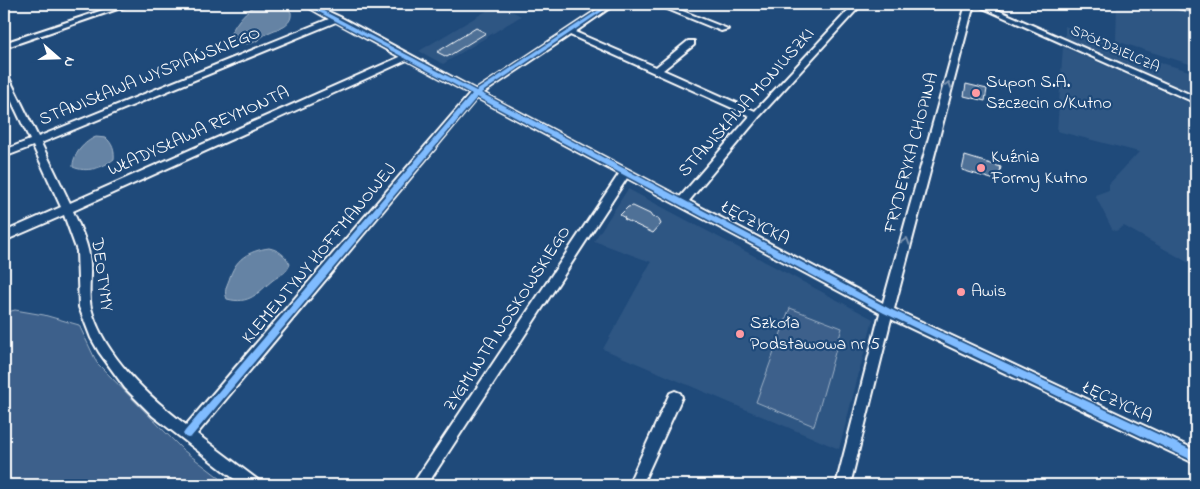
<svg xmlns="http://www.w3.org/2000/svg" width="1200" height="489" font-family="'Indie Flower',sans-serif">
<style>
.built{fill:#2e5683}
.green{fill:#3c618b;stroke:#9eb0c5}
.water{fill:#6583a4;stroke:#a3b5c8}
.building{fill:#507197;stroke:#fff}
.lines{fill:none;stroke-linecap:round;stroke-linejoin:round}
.minor-casing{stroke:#fff;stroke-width:4}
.minor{fill:#1f4a7a;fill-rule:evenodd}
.cycleway-casing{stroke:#1f4a7a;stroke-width:3}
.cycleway{fill:#80bcff;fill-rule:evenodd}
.oneway{stroke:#7992af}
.poi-dot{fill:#ff9aa2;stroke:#1f4a7a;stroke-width:2}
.labels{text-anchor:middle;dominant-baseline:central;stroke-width:4.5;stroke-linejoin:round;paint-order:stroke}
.far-street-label{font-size:15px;fill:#fff;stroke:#1f4a7a}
.street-label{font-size:18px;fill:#fff;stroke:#1f4a7a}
.poi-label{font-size:18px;fill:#fff;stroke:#1f4a7a;text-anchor:start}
</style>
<rect width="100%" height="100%" fill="#1f4a7a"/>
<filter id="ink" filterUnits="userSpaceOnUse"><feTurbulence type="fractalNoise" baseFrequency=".02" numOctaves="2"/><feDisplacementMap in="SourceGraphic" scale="10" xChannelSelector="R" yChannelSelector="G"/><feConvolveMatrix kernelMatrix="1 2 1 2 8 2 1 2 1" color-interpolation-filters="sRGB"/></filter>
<g filter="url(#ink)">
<g class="built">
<polygon points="498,4 521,16 443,64 419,51"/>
<polygon points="1117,4 1196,4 1196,66 1116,41"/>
<polygon points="1065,26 1141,57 1196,73 1196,81 1186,92 1065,40"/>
<polygon points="1063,47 1196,106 1196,267 1124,226 1116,231 1112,229 1095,195 1109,190 1109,184 1139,152 1057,131"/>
<polygon points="628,189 873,319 839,449 603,349 651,262 594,241"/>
</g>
<g class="green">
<polygon points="790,308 842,328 814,426 756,402"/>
<polygon points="15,310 44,315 79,325 97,363 183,450 229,485 4,485 4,313"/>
</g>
<g class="water">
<path d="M258,4H282L291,12C293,27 276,28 266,34C261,37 257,42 252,43C245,45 238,43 232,41L230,35C236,22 246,10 258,4Z"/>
<path d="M96,137L106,138C112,143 115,151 114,159C103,168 86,173 73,167C72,155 85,141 96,137Z"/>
<path d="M269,248C279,250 285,255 290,264C287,273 280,275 273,280C257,293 250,305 227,299C224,292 226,287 229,280C235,259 248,251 269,248Z"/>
</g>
<g class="building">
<polygon points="1171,4 1196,4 1196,13 1170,8"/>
<polygon points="476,28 486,33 447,57 437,52"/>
<polygon points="966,84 987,89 985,101 964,96"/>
<polygon points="965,156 1001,167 998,181 962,170"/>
<polygon points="633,206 650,214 652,217 658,218 661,224 653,233 624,219 625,218 620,215 628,207"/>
</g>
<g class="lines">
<defs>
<g id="minor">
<polygon points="121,4 132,4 4,48 4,43"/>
<path d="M303,4H312L340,17L476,90L606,4H615L575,32L656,67L688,41H694V45L663,70L755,111L854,4H862L759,117L689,201L883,303L966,4H974L894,309L1196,450V464L891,319L850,485H836L880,313L627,178L427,485H412L619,174L477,98L197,434L258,480L260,485H242L153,416L125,388L99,352L91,338L79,307L77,251L64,215L4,241V232L61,207L33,146L4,157V150L30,140L4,85V73L8,76L38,137L329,19ZM336,22L400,57L70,203L41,143ZM570,35L750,116L680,197L483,93ZM407,60L470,94L186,425C149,397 103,355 91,308C87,289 93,269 88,250C85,237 78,223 73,211Z"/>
<polygon points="655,4 665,4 728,29 721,31"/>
<polygon points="974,4 984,4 1196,97 1196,103"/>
<polygon points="675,391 680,393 682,397 642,485 628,485 670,393"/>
</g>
</defs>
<use href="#minor" class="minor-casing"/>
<use href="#minor" class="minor"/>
<defs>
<polygon id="cycleway" points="304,4 310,4 476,91 608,4 613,4 481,93 890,309 1196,452 1196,462 884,313 477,97 191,437 188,438 185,437 183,434 185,431 472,94"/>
</defs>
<use href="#cycleway" class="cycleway-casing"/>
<use href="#cycleway" class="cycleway"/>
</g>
<defs><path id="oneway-chevron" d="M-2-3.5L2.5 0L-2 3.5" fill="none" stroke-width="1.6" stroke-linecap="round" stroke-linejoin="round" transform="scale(1.25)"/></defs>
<g class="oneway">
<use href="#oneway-chevron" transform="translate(948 85) rotate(-75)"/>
<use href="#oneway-chevron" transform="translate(906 241) rotate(-74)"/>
</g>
</g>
<g class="poi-dot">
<circle cx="976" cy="93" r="5"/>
<circle cx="981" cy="168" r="5"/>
<circle cx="961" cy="292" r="5"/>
<circle cx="740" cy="334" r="5"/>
</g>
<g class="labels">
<g class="far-street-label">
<text transform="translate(1115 49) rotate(24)">SPÓŁDZIELCZA</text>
</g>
<g class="street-label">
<text transform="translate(150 77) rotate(-22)">STANISŁAWA WYSPIAŃSKIEGO</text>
<text transform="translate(747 103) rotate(-48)">STANISŁAWA MONIUSZKI</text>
<text transform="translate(199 132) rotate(-24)">WŁADYSŁAWA REYMONTA</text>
<text transform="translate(912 153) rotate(-75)">FRYDERYKA CHOPINA</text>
<text transform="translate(755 224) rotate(28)">ŁĘCZYCKA</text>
<text transform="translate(320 254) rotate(-50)">KLEMENTYNY HOFFMANOWEJ</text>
<text transform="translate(101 275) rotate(82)">DEOTYMY</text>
<text transform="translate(508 319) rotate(-57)">ZYGMUNTA NOSKOWSKIEGO</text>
<text transform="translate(1117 403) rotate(25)">ŁĘCZYCKA</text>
</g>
<g class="poi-label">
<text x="986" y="83">Supon S.A.<tspan x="986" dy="21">Szczecin o/Kutno</tspan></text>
<text x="991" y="158">Kuźnia<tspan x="991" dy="21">Formy Kutno</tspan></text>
<text x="971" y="292">Awis</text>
<text x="750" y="324">Szkoła<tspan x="750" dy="21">Podstawowa nr 5</tspan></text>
</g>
</g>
<rect width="1200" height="489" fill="none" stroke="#1f4a7a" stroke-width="20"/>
<rect x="10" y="10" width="1180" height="469" fill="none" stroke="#fff" stroke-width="2" filter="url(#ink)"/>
<g transform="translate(58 58) rotate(110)" stroke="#1f4a7a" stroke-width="4" paint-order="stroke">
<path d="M0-4L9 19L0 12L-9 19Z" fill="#ffffff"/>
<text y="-8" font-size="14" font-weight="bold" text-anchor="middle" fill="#ffffff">N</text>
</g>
</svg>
